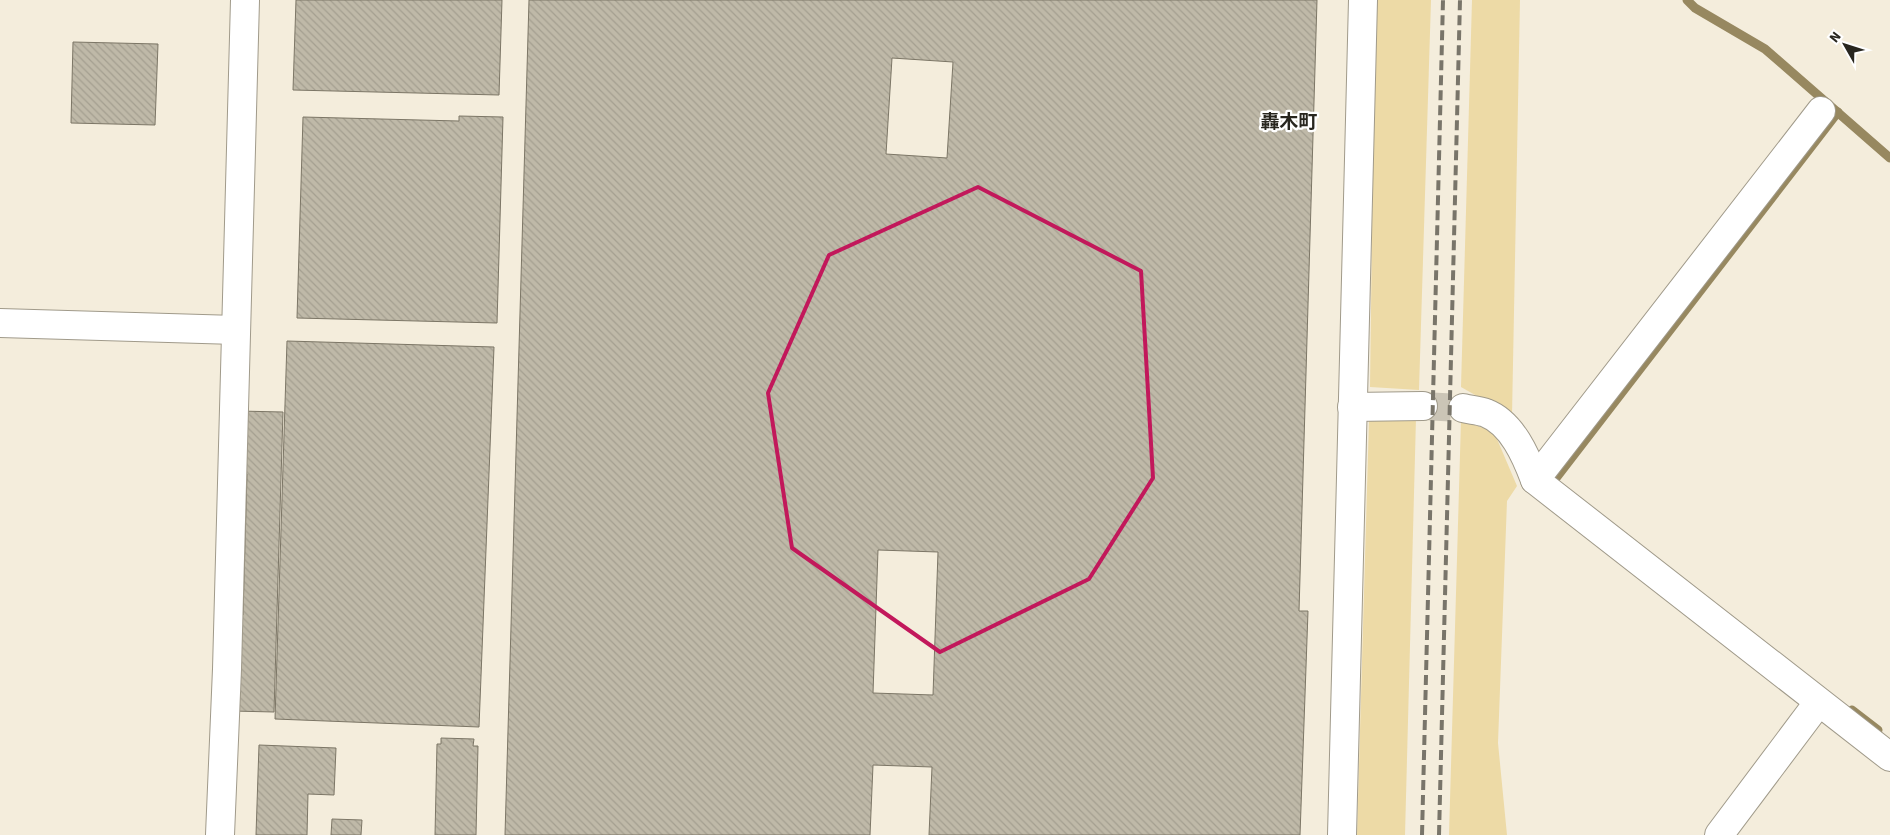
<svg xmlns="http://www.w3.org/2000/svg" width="1890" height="835" font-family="'Source Sans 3','Noto Sans JP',sans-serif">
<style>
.grass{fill:#eddaa6}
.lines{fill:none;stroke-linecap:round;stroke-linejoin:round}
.stream{stroke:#978860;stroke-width:9}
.building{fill:url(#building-back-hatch);stroke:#7c7666;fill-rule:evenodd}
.minor-tunnel{stroke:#cbc5b6;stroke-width:28;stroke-dasharray:28 14;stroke-linecap:butt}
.minor-casing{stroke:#a09a8a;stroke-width:30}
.minor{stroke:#fff;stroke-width:28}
.rail{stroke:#79756a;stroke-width:4;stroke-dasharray:10 5;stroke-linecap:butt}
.marked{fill:none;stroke:#c2185b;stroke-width:4;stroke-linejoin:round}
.labels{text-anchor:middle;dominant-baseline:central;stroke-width:4.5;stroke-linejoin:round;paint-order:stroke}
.quarter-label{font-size:19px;font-weight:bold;fill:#28261f;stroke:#fff}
</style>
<defs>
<pattern id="building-back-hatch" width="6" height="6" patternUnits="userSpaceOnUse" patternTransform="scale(1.25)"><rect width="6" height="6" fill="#bfb9a8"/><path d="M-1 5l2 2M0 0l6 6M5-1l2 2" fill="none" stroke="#a49f90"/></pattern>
</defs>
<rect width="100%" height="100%" fill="#f4eddc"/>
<g class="grass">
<polygon points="1375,0 1431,0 1419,390 1370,387"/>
<polygon points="1472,0 1520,0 1512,416 1461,387"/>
<polygon points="1416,418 1405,835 1357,835 1369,420"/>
<polygon points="1461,420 1494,432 1517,486 1507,501 1498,743 1507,835 1449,835"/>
</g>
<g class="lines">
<g class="stream">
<polyline points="1687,0 1695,8 1765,49 1890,158"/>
<polyline points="1560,487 1553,482 1838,112"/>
<polyline points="1852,710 1878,730"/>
</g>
</g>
<g class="building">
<polygon points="296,0 502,0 499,95 293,90"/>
<path d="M529,0H1317L1299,611H1308L1300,835H929L932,767L873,765L870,835H505ZM892,58L953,62L947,158L886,154ZM878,550L938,552L933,695L873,693Z"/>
<polygon points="73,42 158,44 155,125 71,123"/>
<polygon points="459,116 503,117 497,323 297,318 303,117 459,121"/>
<polygon points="287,341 494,347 479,727 275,719"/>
<polygon points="238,411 283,412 274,712 232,711 235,614 243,615 247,474 236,473"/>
<polygon points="441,738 474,739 473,746 478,746 476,835 435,835 437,744 441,744"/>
<polygon points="259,745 336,748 334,795 308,794 307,835 256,835"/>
<polygon points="332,819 362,820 361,835 331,835"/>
</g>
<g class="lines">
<polyline class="minor-tunnel" points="1423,406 1463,408"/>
<defs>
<g id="minor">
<polyline points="0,323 236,330"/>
<polyline points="1352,407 1423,406"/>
<path d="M1463,408C1470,410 1479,410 1486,413C1512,423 1526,456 1535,480L1890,757"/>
<polyline points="1535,480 1821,111"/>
<polyline points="220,835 227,669 245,0"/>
<polyline points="1342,835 1363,0"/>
<polyline points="1719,835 1818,703"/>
</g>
</defs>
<use href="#minor" class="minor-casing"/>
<use href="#minor" class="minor"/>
<g class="rail">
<polyline points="1422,835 1443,0"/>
<polyline points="1439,835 1460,0"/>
</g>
</g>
<path class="marked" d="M978,187L1141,271L1153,478L1089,579L940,652L792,548L768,393L829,255Z"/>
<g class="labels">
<g class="quarter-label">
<text x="1289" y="122">轟木町</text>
</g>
</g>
<g transform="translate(1845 45) rotate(309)" stroke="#ffffff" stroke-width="4" paint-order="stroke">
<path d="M0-4L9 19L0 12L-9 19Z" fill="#28261f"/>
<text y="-8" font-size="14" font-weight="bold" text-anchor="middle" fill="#28261f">N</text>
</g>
</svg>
